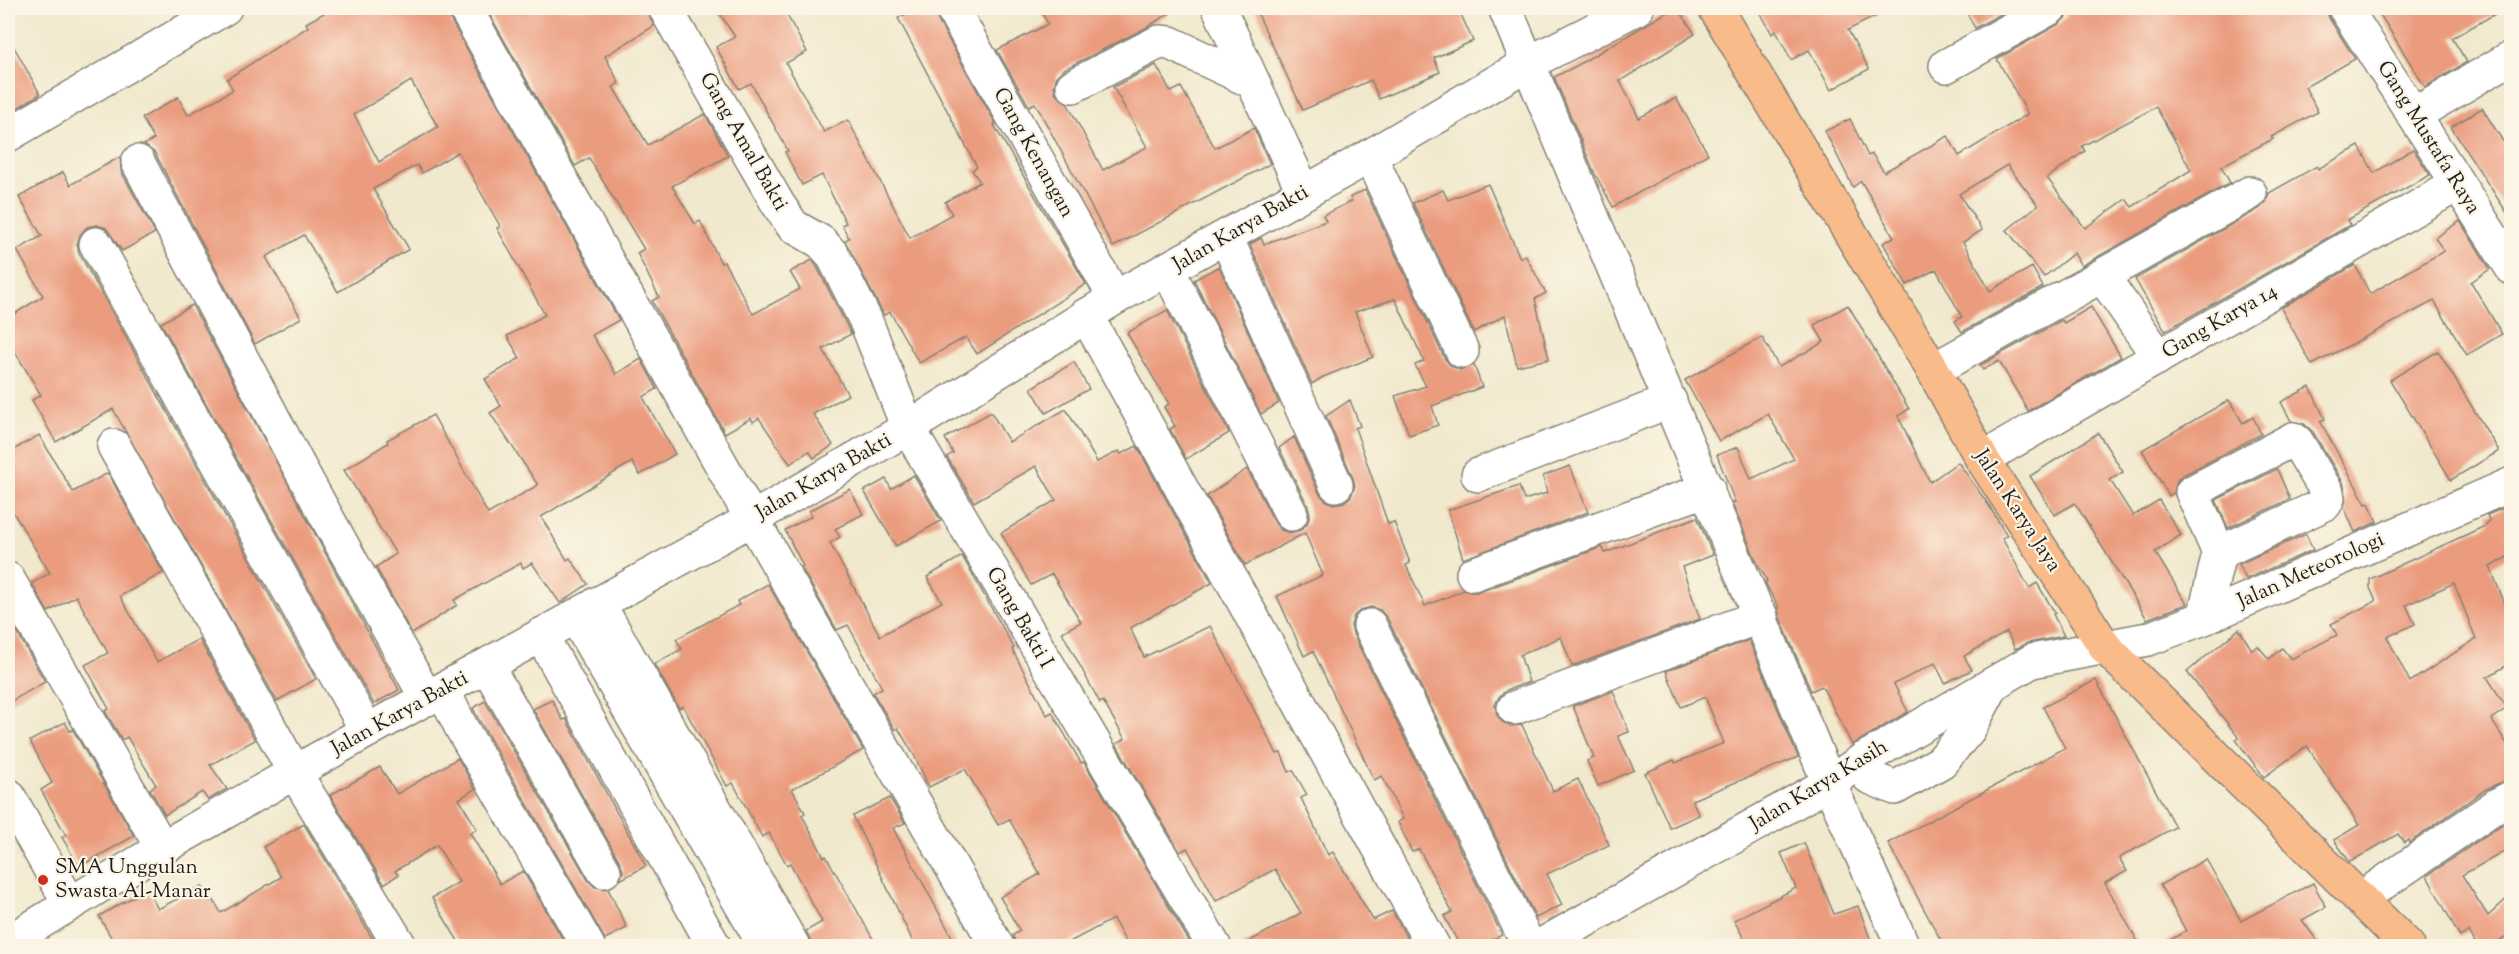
<svg xmlns="http://www.w3.org/2000/svg" width="2519" height="954" font-family="'Sorts Mill Goudy',serif">
<style>
.building{fill:#eb9b7e;fill-rule:evenodd}
.lines{fill:none;stroke-linecap:round;stroke-linejoin:round}
.minor-casing{stroke:#868274;stroke-width:36}
.major-casing{stroke:#868274;stroke-width:36}
.minor{stroke:#fff;stroke-width:33}
.major{stroke:#fabb8b;stroke-width:33}
.poi-dot{fill:#c8321e;stroke:#fcf5e5;stroke-width:2}
.labels{text-anchor:middle;dominant-baseline:central;stroke-width:4.5;stroke-linejoin:round;paint-order:stroke}
.street-label{font-size:21px;fill:#1c1c1c;stroke:#fcf5e5}
.poi-label{font-size:21px;fill:#1c1c1c;stroke:#fcf5e5;text-anchor:start}
</style>
<rect width="100%" height="100%" fill="#fcf5e5"/>
<filter id="ink" filterUnits="userSpaceOnUse"><feTurbulence type="fractalNoise" baseFrequency=".0167" numOctaves="2"/><feDisplacementMap in="SourceGraphic" scale="12" xChannelSelector="R" yChannelSelector="G"/><feConvolveMatrix kernelMatrix="1 2 1 2 8 2 1 2 1" color-interpolation-filters="sRGB"/></filter>
<filter id="wash" filterUnits="userSpaceOnUse"><feTurbulence type="fractalNoise" baseFrequency=".008" numOctaves="4" result="noise"/><feDisplacementMap in="SourceGraphic" scale="24" xChannelSelector="R" yChannelSelector="G"/><feGaussianBlur stdDeviation="1.35" result="paint"/><feColorMatrix in="noise" values="0 0 0 0 0 0 0 0 0 0 0 0 0 0 0 0 0 1.4 0 .05"/><feComposite in="paint" operator="in"/></filter>
<g filter="url(#wash)">
<rect width="100%" height="100%" fill="#f1e9cd"/>
<g id="blocks">
<g class="building">
<path d="M333,8H446L449,17L619,320L592,335L616,374L641,359L657,389L643,397L675,454L640,475L632,462L541,517L567,560L570,558L588,584L560,603L532,563L523,568L521,563L454,600L457,605L412,634L376,567L396,554L344,470L388,443L387,440L433,415L488,514L538,485L490,413L501,406L485,379L520,358L507,336L545,315L497,228L500,226L458,152L422,173L417,165L373,189L409,249L338,292L304,235L266,257L301,318L255,344L155,153L144,145L154,139L142,118L178,97L188,115L233,90L227,79L308,27L306,23ZM411,81L438,127L379,162L354,114Z"/>
<polygon points="486,8 646,8 654,26 605,56 619,83 613,87 648,145 705,114 728,156 672,186 695,224 700,221 721,263 724,262 753,314 800,289 790,272 812,260 816,265 851,334 823,349 848,395 813,414 833,445 814,458 809,451 790,464 759,418 753,422 751,418 725,433 652,301 659,297 637,253 644,249 589,158 575,166"/>
<polygon points="716,8 783,8 807,52 786,63 824,132 848,120 910,238 952,214 945,202 980,182 972,170 977,167 898,18 918,8 933,8 936,17 996,124 994,125 1086,284 977,354 966,337 919,363 890,312 884,315 845,241 849,238 842,225 846,223 822,175 802,185 785,152 788,151 751,83 739,89 716,47 735,37"/>
<polygon points="1039,8 1178,8 1144,29 1064,69 1057,76 1054,86 1056,94 1067,103 1103,170 1147,147 1113,87 1156,65 1171,92 1181,87 1215,148 1254,128 1270,164 1113,247 1035,103 1029,106 997,50 1048,24"/>
<polygon points="1255,8 1458,8 1473,41 1434,58 1440,72 1379,99 1371,80 1303,110"/>
<polygon points="1674,8 1678,8 1695,34 1620,81 1639,118 1676,98 1708,154 1613,207 1595,174 1554,77 1576,66"/>
<polygon points="1758,8 1892,8 1848,30 1869,69 1831,90 1809,50 1791,60 1776,31 1772,34"/>
<polygon points="1964,8 2012,8 1975,28"/>
<path d="M2069,8H2326L2329,18L2355,59L2305,87L2318,112L2271,137L2273,139L2221,166L2230,183L2081,266L2074,253L2044,277L2007,230L2038,205L2007,165L1959,194L1982,230L1963,242L1990,291L2032,267L2043,287L1962,332L1955,321L1962,317L1936,269L1907,285L1883,243L1894,237L1861,181L1853,187L1825,131L1850,119L1868,156L1872,154L1884,172L1948,136L1959,156L2028,114L1997,59L2059,24L2066,17ZM2156,107L2191,170L2132,207L2126,199L2085,228L2047,178L2085,151L2082,146Z"/>
<polygon points="2376,8 2506,8 2452,38 2467,62 2425,87"/>
<polygon points="8,36 40,94 8,114"/>
<polygon points="2482,108 2511,154 2511,219 2451,127"/>
<polygon points="2359,146 2374,173 2413,149 2430,175 2347,220 2350,225 2165,331 2135,279 2259,209 2266,202 2269,193 2317,166 2318,169"/>
<polygon points="120,157 121,171 155,233 122,251 106,228 97,225 87,227 80,235 77,243 79,253 316,679 277,701 113,409 56,442 32,400 41,395 8,340 8,318 43,296 17,250 42,236 19,197 63,172 70,185"/>
<polygon points="1488,184 1520,258 1525,255 1546,293 1535,299 1549,359 1517,366 1505,315 1474,332 1413,203 1443,190 1448,200"/>
<polygon points="1365,190 1445,359 1451,366 1460,370 1474,365 1482,387 1432,406 1438,425 1409,435 1395,396 1426,386 1415,365 1424,361 1395,299 1355,312 1373,357 1323,377 1312,384 1250,244 1261,238 1264,244 1326,221 1323,215 1352,201 1350,197"/>
<polygon points="2460,221 2490,269 2471,282 2502,334 2467,355 2434,301 2312,365 2281,308 2355,265 2370,294 2444,251 2435,238"/>
<polygon points="1219,266 1279,403 1261,414 1194,280"/>
<polygon points="192,305 399,690 374,704 161,323"/>
<polygon points="1848,305 1909,409 1898,416 1930,482 1958,462 1990,507 2007,536 2002,538 2029,588 2037,583 2055,613 2053,614 2064,636 2028,643 2015,649 2007,632 1964,656 1972,670 1945,683 1935,663 1894,684 1908,712 1852,745 1822,686 1811,691 1779,615 1778,606 1770,592 1765,582 1767,581 1756,560 1732,503 1735,502 1717,455 1738,447 1751,479 1794,459 1768,414 1719,441 1685,380 1762,337 1779,367 1824,342 1814,325"/>
<polygon points="2091,307 2121,357 2028,411 1999,361 1983,370 1980,365 2062,320 2064,323"/>
<polygon points="1167,310 1229,433 1186,459 1170,429 1175,426 1164,407 1169,404 1127,333"/>
<polygon points="2438,351 2499,451 2451,480 2390,380"/>
<polygon points="1074,362 1089,389 1046,413 1031,388"/>
<polygon points="2310,387 2325,419 2320,421 2366,504 2369,503 2377,522 2355,532 2344,507 2346,495 2343,482 2313,432 2304,424 2291,421 2281,402"/>
<polygon points="1350,400 1360,426 1355,428 1388,524 1394,522 1410,563 1406,565 1425,606 1464,590 1470,592 1479,592 1602,547 1605,553 1697,517 1713,555 1682,567 1700,619 1572,666 1561,637 1520,655 1529,682 1507,690 1499,697 1495,705 1497,715 1502,722 1510,726 1522,725 1553,791 1578,779 1609,845 1547,874 1562,905 1536,918 1387,618 1380,610 1371,607 1361,610 1354,616 1351,625 1353,634 1502,935 1480,946 1460,946 1444,916 1452,912 1419,849 1412,852 1398,822 1403,819 1382,776 1374,780 1313,651 1304,656 1277,596 1323,575 1305,533 1245,565 1207,496 1247,469 1275,523 1281,530 1289,533 1300,530 1307,524 1310,514 1308,506 1279,448 1294,437 1319,493 1325,500 1333,504 1344,502 1351,496 1355,486 1353,478 1326,416"/>
<polygon points="2229,400 2243,423 2253,417 2261,434 2183,475 2177,481 2174,493 2169,496 2142,450"/>
<polygon points="1066,409 1097,462 1119,451 1121,454 1137,446 1212,583 1130,628 1144,657 1210,626 1277,754 1281,753 1289,772 1293,770 1307,795 1301,798 1328,855 1333,852 1373,920 1392,911 1407,938 1390,946 1241,946 1301,913 1275,869 1216,901 1187,848 1180,852 1116,744 1125,739 1103,701 1100,703 1062,632 1081,622 1052,574 1031,585 1001,533 1056,500 1036,466 974,502 947,457 953,453 945,438 991,412 1009,442"/>
<polygon points="2098,433 2123,472 2110,480 2133,516 2159,500 2181,535 2155,552 2187,604 2147,619 2075,503 2055,515 2030,476"/>
<polygon points="39,435 73,492 108,473 163,573 120,596 157,662 199,639 255,740 210,765 227,789 208,800 202,792 165,815 150,789 156,785 127,737 122,740 105,711 109,709 85,665 108,653 76,596 48,612 32,583 50,573 8,504 8,453"/>
<polygon points="1570,466 1588,512 1463,559 1448,510 1519,486 1524,500 1547,493 1543,476"/>
<polygon points="2277,469 2290,499 2228,528 2216,500"/>
<polygon points="914,475 941,521 896,546 864,491 886,479 891,489"/>
<polygon points="850,489 863,514 835,529 840,537 830,543 880,636 942,602 927,577 962,556 1014,648 1012,649 1047,715 1052,712 1081,763 1084,762 1192,946 1128,946 1113,919 1062,946 1016,946 1013,935 1020,931 1000,897 1040,874 1009,819 998,825 965,769 929,787 914,755 898,728 895,730 873,693 882,688 848,625 837,630 801,567 803,566 785,530 812,516 809,511"/>
<path d="M2511,505V565L2507,557L2490,567L2511,619V663L2487,677L2507,708L2491,719L2511,750V778L2486,789L2409,843L2408,840L2404,843L2398,834L2350,862L2334,840L2359,825L2307,746L2264,777L2236,740L2239,738L2187,672L2239,629L2252,650L2258,646L2269,659L2282,648L2291,659L2337,635L2331,624L2376,601L2370,588V579L2485,526L2490,522L2487,515ZM2454,583L2476,639L2410,682L2387,637L2415,624L2406,605Z"/>
<polygon points="2306,534 2313,550 2246,579 2239,564"/>
<polygon points="768,584 863,750 792,789 805,813 802,815 824,857 826,856 877,946 812,946 806,931 822,922 790,863 787,865 769,833 762,837 733,783 727,786 683,706 679,708 654,664 682,649 676,639 739,605 737,601"/>
<polygon points="8,616 45,682 8,703"/>
<polygon points="1749,640 1798,757 1692,800 1699,815 1670,828 1645,773 1674,760 1675,763 1724,743 1705,697 1681,707 1666,671"/>
<polygon points="2096,680 2175,827 2119,858 2127,871 2105,883 2140,946 1944,946 1888,843 2065,748 2043,707"/>
<polygon points="1613,691 1629,732 1618,736 1634,770 1598,786 1587,761 1594,758 1573,706"/>
<polygon points="552,700 563,720 566,719 646,866 620,880 623,871 620,862 533,709"/>
<polygon points="485,701 588,880 595,887 608,889 627,928 605,939 478,718 473,708"/>
<polygon points="65,722 70,731 73,730 134,836 79,867 62,837 66,835 41,790 52,783 30,741"/>
<polygon points="458,758 475,789 459,799 477,829 470,833 500,884 523,871 567,946 461,946 432,898 459,882 437,845 395,871 398,875 384,884 330,795 380,767 397,794"/>
<polygon points="890,798 905,823 893,828 957,946 915,946 853,816"/>
<polygon points="2510,819 2511,848 2462,875 2488,916 2511,895 2511,934 2489,946 2477,946 2469,931 2460,937 2427,876"/>
<polygon points="304,824 377,946 116,946 99,916 147,889 158,909 202,886 210,901 213,899 221,913 281,877 263,847"/>
<polygon points="1804,843 1834,914 1858,906 1873,946 1748,946 1734,920 1796,888 1781,853"/>
<polygon points="2206,859 2241,921 2313,883 2326,907 2302,920 2321,946 2159,946 2186,931 2160,885"/>
</g>
</g>
</g>
<g filter="url(#ink)">
<use href="#blocks" fill-opacity="0" stroke="#868274" stroke-width="1.5"/>
<g class="lines">
<defs>
<g id="minor">
<polyline points="465,8 752,519 997,946"/>
<polyline points="665,8 778,204 793,226 821,242 832,254 865,319 908,428 1214,946"/>
<polyline points="952,8 1115,298"/>
<polyline points="1219,8 1304,193"/>
<polyline points="1505,8 1829,783 1903,946"/>
<polyline points="2345,8 2512,268"/>
<polyline points="1946,66 2050,8"/>
<polyline points="1073,86 1159,42 1170,43 1253,82"/>
<polyline points="2414,115 2512,57"/>
<polyline points="8,135 225,8"/>
<polyline points="1370,156 1462,351"/>
<polyline points="138,162 297,463 427,699"/>
<polyline points="1226,237 1336,485"/>
<polyline points="96,244 367,731"/>
<polyline points="1168,270 1291,514"/>
<polyline points="2103,277 2149,343 2156,359"/>
<polyline points="1086,315 1433,946"/>
<polyline points="1933,370 2250,193"/>
<polyline points="114,446 295,773 400,946"/>
<polyline points="1982,459 2458,184"/>
<polyline points="1478,475 1670,401"/>
<polyline points="1473,574 1708,489"/>
<polyline points="8,579 162,848"/>
<polyline points="598,603 793,946"/>
<polyline points="575,616 765,946"/>
<polyline points="2204,618 2219,553 2192,492 2293,439 2297,442 2327,492 2328,498 2325,504 2219,553"/>
<polyline points="1370,626 1529,946"/>
<polyline points="541,635 714,946"/>
<polyline points="487,666 604,871"/>
<polyline points="443,690 461,727 588,946"/>
<polyline points="1514,708 1761,616"/>
<polyline points="1864,759 1869,777 1895,788 1941,762 1969,729 1992,686"/>
<polyline points="8,795 70,904"/>
<polyline points="2360,899 2497,805 2512,797"/>
<polyline points="8,942 162,848 367,731 752,519 908,428 1115,298 1370,156 1527,64 1637,8"/>
<polyline points="1540,946 1829,783 1864,759 2032,661 2148,639 2204,618 2512,484"/>
</g>
<polyline id="major" points="1715,8 1933,370 1982,459 2106,648 2408,946"/>
</defs>
<use href="#minor" class="minor-casing"/>
<use href="#major" class="major-casing"/>
<use href="#minor" class="minor"/>
<use href="#major" class="major"/>
</g>
</g>
<circle class="poi-dot" cx="43" cy="880" r="6"/>
<g class="labels">
<g class="street-label">
<text transform="translate(2428 138) rotate(58)">Gang Mustafa Raya</text>
<text transform="translate(743 142) rotate(60)">Gang Amal Bakti</text>
<text transform="translate(1033 153) rotate(61)">Gang Kenangan</text>
<text transform="translate(1241 229) rotate(-30)">Jalan Karya Bakti</text>
<text transform="translate(2220 322) rotate(-30)">Gang Karya 14</text>
<text transform="translate(824 477) rotate(-30)">Jalan Karya Bakti</text>
<text transform="translate(2017 511) rotate(57)">Jalan Karya Jaya</text>
<text transform="translate(2311 571) rotate(-24)">Jalan Meteorologi</text>
<text transform="translate(1019 618) rotate(60)">Gang Bakti I</text>
<text transform="translate(400 714) rotate(-29)">Jalan Karya Bakti</text>
<text transform="translate(1819 786) rotate(-31)">Jalan Karya Kasih</text>
</g>
<g class="poi-label">
<text x="55" y="868">SMA Unggulan<tspan x="55" dy="24">Swasta Al-Manar</tspan></text>
</g>
</g>
<rect width="2519" height="954" fill="none" stroke="#fcf5e5" stroke-width="30"/>
</svg>
